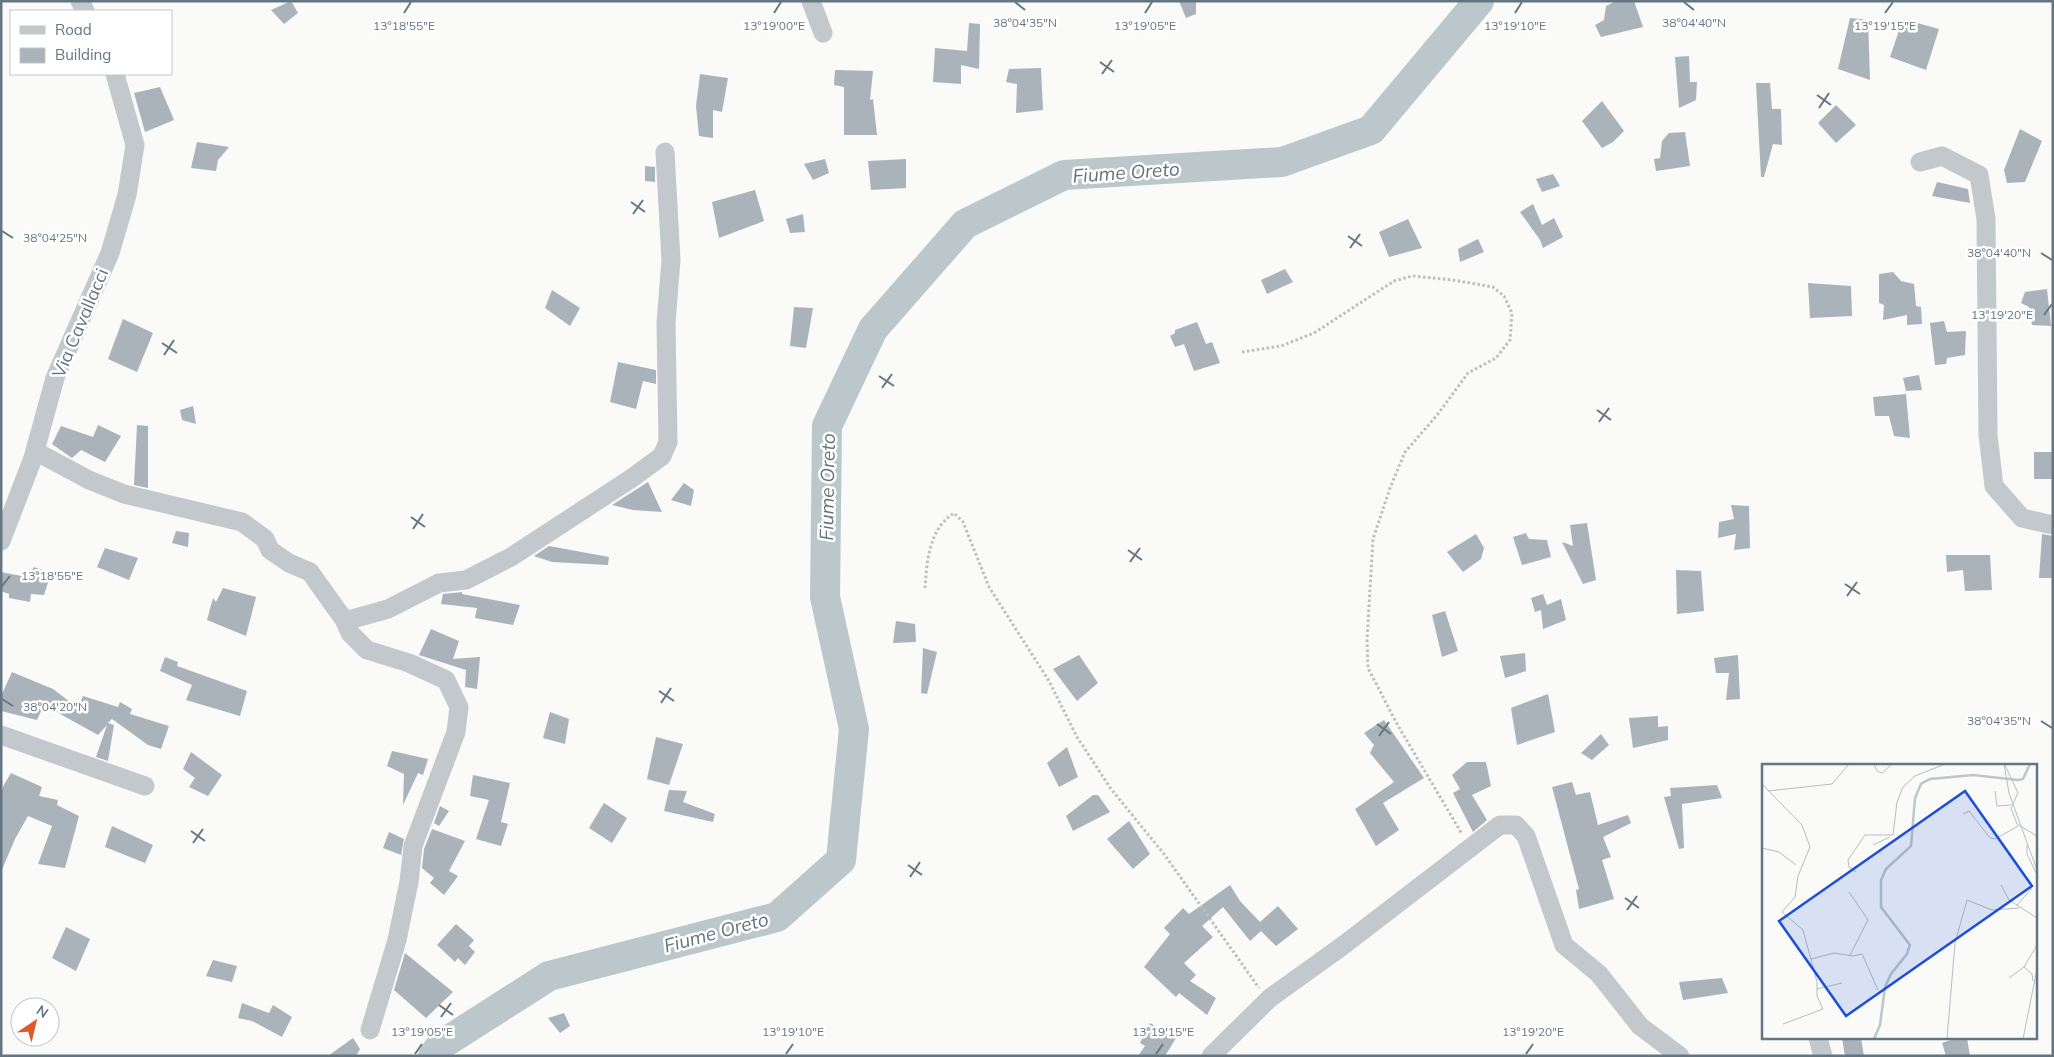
<svg xmlns="http://www.w3.org/2000/svg" width="2054" height="1057" font-family="Mulish,sans-serif">
<style>
.lines{fill:none;stroke-linecap:round;stroke-linejoin:round}
.river{stroke:#bbc7cb;stroke-width:30}
.building{fill:#aab3b9}
.path{stroke:#bbbfc2;stroke-width:3;stroke-dasharray:2.5 2.5;stroke-linecap:butt}
.minor{stroke:#c3c8cc;stroke-width:19}
.ticks{fill:none;stroke:#657683;stroke-width:2}
.labels{text-anchor:middle;dominant-baseline:central;stroke-width:5;stroke-linejoin:round;paint-order:stroke}
.street-label{font-size:18px;fill:#657683;stroke:#fff}
.water-label{font-size:19px;font-style:italic;fill:#60757c;stroke:#fff}
.inset-river{fill:none;stroke:#bbc7cb;stroke-width:2.5}
.inset-road{fill:none;stroke:#b5bdc2;stroke-width:1}
.view{fill:#1d4ed8;fill-opacity:0.15;stroke:#1d4ed8;stroke-width:2.5}
.inset-edge{fill:none;stroke:#657683;stroke-width:2.5}
.ticks-label{font-size:12px;text-anchor:middle;fill:#657683;stroke:#fff;stroke-width:5;stroke-linejoin:round;paint-order:stroke}
</style>
<rect width="100%" height="100%" fill="#fafaf8"/>
<g class="lines">
<polyline class="river" points="433,1056 441,1045 549,976 777,917 841,860 854,729 825,597 827,426 873,329 965,224 1064,175 1282,162 1371,130 1479,1"/>
</g>
<g class="building">
<polygon points="291,1 298,13 284,24 271,10"/>
<polygon points="1179,1 1196,1 1196,14 1186,18"/>
<polygon points="1616,1 1634,1 1643,27 1601,37 1595,25 1604,20 1606,6"/>
<polygon points="1850,18 1868,20 1870,80 1838,69"/>
<polygon points="1903,19 1939,29 1926,70 1890,57"/>
<polygon points="969,23 980,24 979,69 961,65 961,84 933,82 935,48 967,51"/>
<polygon points="1689,56 1690,82 1697,82 1696,100 1679,108 1675,57"/>
<polygon points="1041,68 1043,110 1016,113 1017,84 1006,82 1009,69"/>
<polygon points="835,70 873,71 870,100 873,99 877,135 844,135 844,87 834,85"/>
<polygon points="700,74 728,78 722,112 713,110 713,138 699,136 696,106"/>
<polygon points="1756,83 1770,83 1772,109 1781,109 1782,145 1773,144 1764,177 1761,177"/>
<polygon points="160,87 174,120 145,132 134,93"/>
<polygon points="1602,101 1624,131 1613,142 1602,148 1582,121"/>
<polygon points="1836,105 1856,125 1836,143 1818,123"/>
<polygon points="2020,129 2042,141 2025,182 2007,183 2004,170"/>
<polygon points="1685,132 1690,166 1656,171 1654,159 1660,158 1662,141 1669,133"/>
<polygon points="197,142 229,147 218,160 216,171 191,168"/>
<polygon points="825,159 829,173 813,180 804,164"/>
<polygon points="906,159 906,188 871,190 868,161"/>
<polygon points="645,166 655,167 655,182 645,181"/>
<polygon points="1553,174 1560,186 1542,192 1536,179"/>
<polygon points="1937,182 1968,189 1970,203 1932,196"/>
<polygon points="755,190 764,221 719,238 712,202"/>
<polygon points="1533,204 1542,225 1554,218 1563,237 1543,248 1540,240 1520,212"/>
<polygon points="803,214 805,232 790,233 786,219"/>
<polygon points="1408,219 1422,248 1389,257 1379,232"/>
<polygon points="1478,239 1484,252 1460,262 1458,249"/>
<polygon points="1285,269 1293,282 1267,294 1261,280"/>
<polygon points="1893,272 1901,281 1914,284 1916,306 1921,307 1922,324 1907,325 1907,315 1883,320 1884,305 1879,303 1879,274"/>
<polygon points="1808,283 1851,286 1852,316 1810,318"/>
<polygon points="2047,289 2051,326 2032,325 2029,307 2021,303 2025,292"/>
<polygon points="552,290 580,308 570,326 545,308"/>
<polygon points="794,307 813,308 806,348 790,346"/>
<polygon points="123,319 153,333 137,372 108,359"/>
<polygon points="1944,321 1947,332 1966,331 1965,355 1947,358 1946,364 1935,365 1930,323"/>
<polygon points="1197,322 1206,344 1212,342 1220,363 1194,371 1184,344 1175,347 1170,336 1175,333 1175,330"/>
<polygon points="618,362 656,370 656,384 643,381 636,409 610,402"/>
<polygon points="1919,375 1922,390 1906,391 1903,378"/>
<polygon points="1906,394 1910,438 1894,436 1889,416 1875,416 1873,397"/>
<polygon points="193,406 196,424 182,420 180,410"/>
<polygon points="98,425 121,436 105,462 81,450 72,458 52,444 61,426 93,437"/>
<polygon points="137,425 148,426 148,488 134,485"/>
<rect x="2034" y="452" width="19" height="27"/>
<polygon points="648,482 662,512 633,510 612,505"/>
<polygon points="684,483 694,490 691,506 671,500"/>
<polygon points="1731,505 1749,506 1750,548 1734,550 1736,534 1718,538 1719,522 1734,519"/>
<polygon points="1587,523 1596,580 1583,584 1562,542 1573,546 1570,525"/>
<polygon points="176,531 189,533 188,547 172,543"/>
<polygon points="1526,533 1529,539 1547,540 1551,557 1522,565 1513,537"/>
<polygon points="1476,534 1484,548 1481,559 1463,572 1447,552"/>
<polygon points="2042,534 2053,536 2053,578 2039,578"/>
<polygon points="549,546 609,557 608,565 552,562 534,556"/>
<polygon points="105,548 138,558 129,580 97,567"/>
<polygon points="1946,555 1990,555 1992,590 1965,591 1963,570 1947,572"/>
<polygon points="34,567 51,573 44,595 31,594 30,602 9,598 9,594 1,591 1,572 27,577"/>
<polygon points="1676,570 1701,571 1704,611 1677,614"/>
<polygon points="223,588 256,597 246,636 207,620 213,598 216,602"/>
<polygon points="462,592 462,594 520,605 513,625 475,618 477,608 441,604 443,594"/>
<polygon points="1543,594 1547,605 1561,599 1566,620 1543,629 1541,610 1535,612 1531,598"/>
<polygon points="1445,611 1458,651 1442,657 1432,615"/>
<polygon points="896,621 915,624 916,642 893,643"/>
<polygon points="431,629 459,641 453,659 480,657 477,689 465,687 466,670 419,655"/>
<polygon points="923,648 937,652 927,694 921,693"/>
<polygon points="1525,653 1526,671 1505,678 1500,656"/>
<polygon points="1079,655 1098,683 1077,701 1053,669"/>
<polygon points="1738,655 1740,699 1726,700 1729,673 1716,673 1714,658"/>
<polygon points="165,657 178,662 177,666 247,691 240,716 186,700 192,685 160,671"/>
<polygon points="12,672 53,689 78,708 83,696 118,707 120,702 132,709 130,714 169,726 161,749 148,745 112,719 108,723 114,725 108,761 96,757 107,725 98,735 44,705 37,720 1,711 1,696"/>
<polygon points="1548,694 1555,732 1517,745 1511,708"/>
<polygon points="550,712 569,719 565,744 543,738"/>
<polygon points="1658,716 1658,727 1668,726 1668,740 1633,748 1629,718"/>
<polygon points="1384,720 1424,778 1383,803 1399,830 1376,846 1355,809 1394,782 1370,753 1374,745 1364,733"/>
<polygon points="1601,734 1609,745 1592,760 1581,753"/>
<polygon points="656,737 683,744 669,785 647,779"/>
<polygon points="1067,747 1078,777 1059,787 1047,763"/>
<polygon points="392,751 428,759 423,775 418,773 403,805 404,774 387,766"/>
<polygon points="191,752 222,775 208,796 189,787 195,778 183,769"/>
<polygon points="1467,762 1486,762 1491,786 1472,795 1487,820 1473,832 1453,793 1460,789 1452,775"/>
<polygon points="11,773 42,787 39,796 58,800 57,805 79,816 65,868 38,864 52,826 28,816 15,839 1,872 1,790"/>
<polygon points="473,775 510,783 501,822 508,824 501,846 476,839 489,800 470,796"/>
<polygon points="1572,782 1576,795 1590,792 1598,825 1628,815 1631,823 1603,837 1611,857 1602,860 1614,899 1579,909 1576,890 1579,889 1552,787"/>
<polygon points="1717,785 1722,798 1682,804 1684,848 1679,849 1664,797 1671,796 1670,788"/>
<polygon points="669,790 687,791 683,802 715,814 713,822 664,811"/>
<polygon points="1093,795 1098,795 1110,812 1073,831 1066,816"/>
<polygon points="604,803 627,818 612,843 589,828"/>
<polygon points="440,806 449,811 439,826 434,823"/>
<polygon points="1129,821 1150,854 1133,869 1107,839"/>
<polygon points="112,826 153,845 145,863 105,847"/>
<polygon points="432,829 465,841 449,871 458,876 444,895 430,883 434,878 422,868 424,849"/>
<polygon points="389,832 404,839 401,855 383,848"/>
<polygon points="1230,885 1240,901 1260,922 1278,906 1298,929 1276,946 1261,931 1250,941 1223,907 1202,926 1213,937 1184,963 1196,975 1190,981 1216,998 1207,1015 1179,993 1176,997 1144,967 1170,934 1164,928 1183,908 1189,914"/>
<polygon points="456,924 474,940 469,946 475,952 465,965 458,958 455,962 437,945"/>
<polygon points="66,927 90,939 76,971 52,958"/>
<polygon points="405,953 453,992 426,1018 394,990"/>
<polygon points="213,960 237,966 232,982 206,976"/>
<polygon points="1722,978 1728,993 1683,1000 1679,982"/>
<polygon points="242,1003 269,1013 273,1005 292,1017 282,1037 252,1021 238,1018"/>
<polygon points="564,1013 570,1026 560,1033 548,1018"/>
<polygon points="1150,1023 1176,1038 1165,1056 1138,1056 1145,1046 1140,1043"/>
<polygon points="353,1038 360,1049 356,1056 328,1056"/>
<polygon points="1842,1038 1861,1038 1864,1056 1845,1056"/>
<polygon points="1957,1038 1967,1038 1970,1056 1946,1056 1942,1043"/>
</g>
<g class="lines">
<g class="path">
<polyline points="1242,352 1281,346 1314,333 1394,281 1412,276 1453,280 1493,287 1504,296 1512,313 1510,340 1496,358 1468,373 1438,414 1405,452 1390,488 1373,539 1367,640 1368,668 1397,724 1462,834"/>
<path d="M925,588C927,560 929,529 954,513L963,522L989,587L1049,681L1077,737L1111,789L1164,854L1259,988"/>
</g>
<g class="minor">
<polyline points="80,1 85,11"/>
<polyline points="811,1 823,33"/>
<polyline points="1920,162 1942,156 1979,175 1986,219 1988,435 1994,486 2022,518 2053,525"/>
<polyline points="35,451 89,480 124,494 242,522 265,539 270,550 289,563 310,572 345,621 350,633 367,650 409,663 446,680 459,707 456,732 413,846 409,882 397,940 370,1030"/>
<polyline points="1,541 33,458 55,378 110,253 127,195 135,145 115,74"/>
<polyline points="345,621 388,609 439,583 466,580 511,557 632,478 662,456 668,442 666,323 671,260 665,152"/>
<polyline points="1,735 145,786"/>
<polyline points="1818,1038 1823,1056"/>
<polyline points="1211,1056 1270,998 1341,947 1500,825 1516,825 1526,836 1564,945 1599,974 1640,1026 1680,1056"/>
</g>
</g>
<path class="ticks" d="M1015,2L1025,10M1684,2L1694,10M404,13L411,2M774,13L781,2M1145,13L1152,2M1515,13L1522,2M1885,13L1893,2M1100,62L1114,72M1102,74L1112,60M1817,95L1831,105M1819,108L1829,93M631,202L645,212M633,214L643,200M2,231L13,238M1348,236L1362,246M1350,248L1360,234M2041,253L2052,260M2044,315L2052,304M162,343L177,353M164,355L174,340M879,376L894,386M882,388L892,374M1597,410L1611,420M1599,422L1609,408M411,517L425,527M413,529L423,514M1128,550L1142,560M1130,562L1140,548M1845,584L1860,594M2,586L10,576M1847,596L1857,582M659,691L674,701M2,699L13,706M661,703L671,688M2041,721L2052,728M1377,724L1391,734M1379,736L1389,722M191,831L205,841M193,843L203,829M908,865L922,875M910,877L920,862M1625,898L1639,908M1627,910L1637,896M439,1005L453,1015M441,1017L451,1003M415,1054L422,1044M786,1054L793,1044M1156,1054L1163,1044M1526,1054L1533,1044"/>
<g class="labels">
<g class="street-label">
<text transform="translate(80 323) rotate(-67)">Via Cavallacci</text>
</g>
<g class="water-label">
<text transform="translate(1126 172) rotate(-4)">Fiume Oreto</text>
<text transform="translate(827 487) rotate(-89)">Fiume Oreto</text>
<text transform="translate(716 932) rotate(-15)">Fiume Oreto</text>
</g>
</g>
<g transform="translate(1762 764)">
<rect width="275" height="275" fill="#fafaf8"/>
<path class="inset-river" d="M112,275L118,261L123,223L129,210L145,190L148,181L119,143V116L124,105L149,82L153,34L159,20L168,15L211,11L256,16L261,15L268,0"/>
<path class="inset-road" d="M112,0L115,7L120,9L130,0M242,0L247,29L275,106M243,1L256,29L249,44L255,60L275,72M0,20L40,61L48,83L36,112L33,133L20,148L41,166L55,218V232L61,245L21,260M6,27L70,20L87,0M233,27L235,42L249,41M201,50L207,47L228,74L233,75L256,62M111,81L128,73M265,81V90L275,111M0,84L17,88L34,101M94,108L87,103L86,96L103,71H131L135,38L141,23L153,12L183,0M239,121L247,136L275,154M87,128L106,156L88,191M255,141L270,124M49,195L72,189L91,192L100,190L116,226M262,203L270,210L271,217M247,214L262,203L275,181M55,225L80,219M185,275L193,179L205,136L230,146L257,144M261,275L275,205"/>
<path class="view" d="M203,27L270,122L84,252L17,157Z"/>
<rect width="275" height="275" class="inset-edge"/>
</g>
<g class="ticks-label">
<text x="1025" y="27">38°04'35"N</text>
<text x="1694" y="27">38°04'40"N</text>
<text x="404" y="30">13°18'55"E</text>
<text x="774" y="30">13°19'00"E</text>
<text x="1145" y="30">13°19'05"E</text>
<text x="1515" y="30">13°19'10"E</text>
<text x="1885" y="30">13°19'15"E</text>
<text x="55" y="242">38°04'25"N</text>
<text x="1999" y="257">38°04'40"N</text>
<text x="2002" y="319">13°19'20"E</text>
<text x="52" y="580">13°18'55"E</text>
<text x="55" y="711">38°04'20"N</text>
<text x="1999" y="725">38°04'35"N</text>
<text x="422" y="1036">13°19'05"E</text>
<text x="793" y="1036">13°19'10"E</text>
<text x="1163" y="1036">13°19'15"E</text>
<text x="1533" y="1036">13°19'20"E</text>
</g>
<rect width="2054" height="1057" fill="none" stroke="#657683" stroke-width="5"/>
<rect x="10" y="10" width="162" height="65" fill="#ffffff" stroke="#c1c8cd"/>
<rect x="20" y="26" width="25" height="8" fill="#c3c8cc" stroke="#c1c8cd"/>
<text x="55" y="35" font-size="15" fill="#657683">Road</text>
<rect x="20" y="48" width="25" height="15" fill="#aab3b9" stroke="#c1c8cd"/>
<text x="55" y="60" font-size="15" fill="#657683">Building</text>
<g transform="translate(35 1022) rotate(35)"><circle r="24" fill="#ffffff" stroke="#c1c8cd"/>
<path d="M0-4L9 19L0 12L-9 19Z" fill="#e4572e"/>
<text y="-8" font-size="14" font-weight="bold" text-anchor="middle" fill="#657683">N</text>
</g>
</svg>
